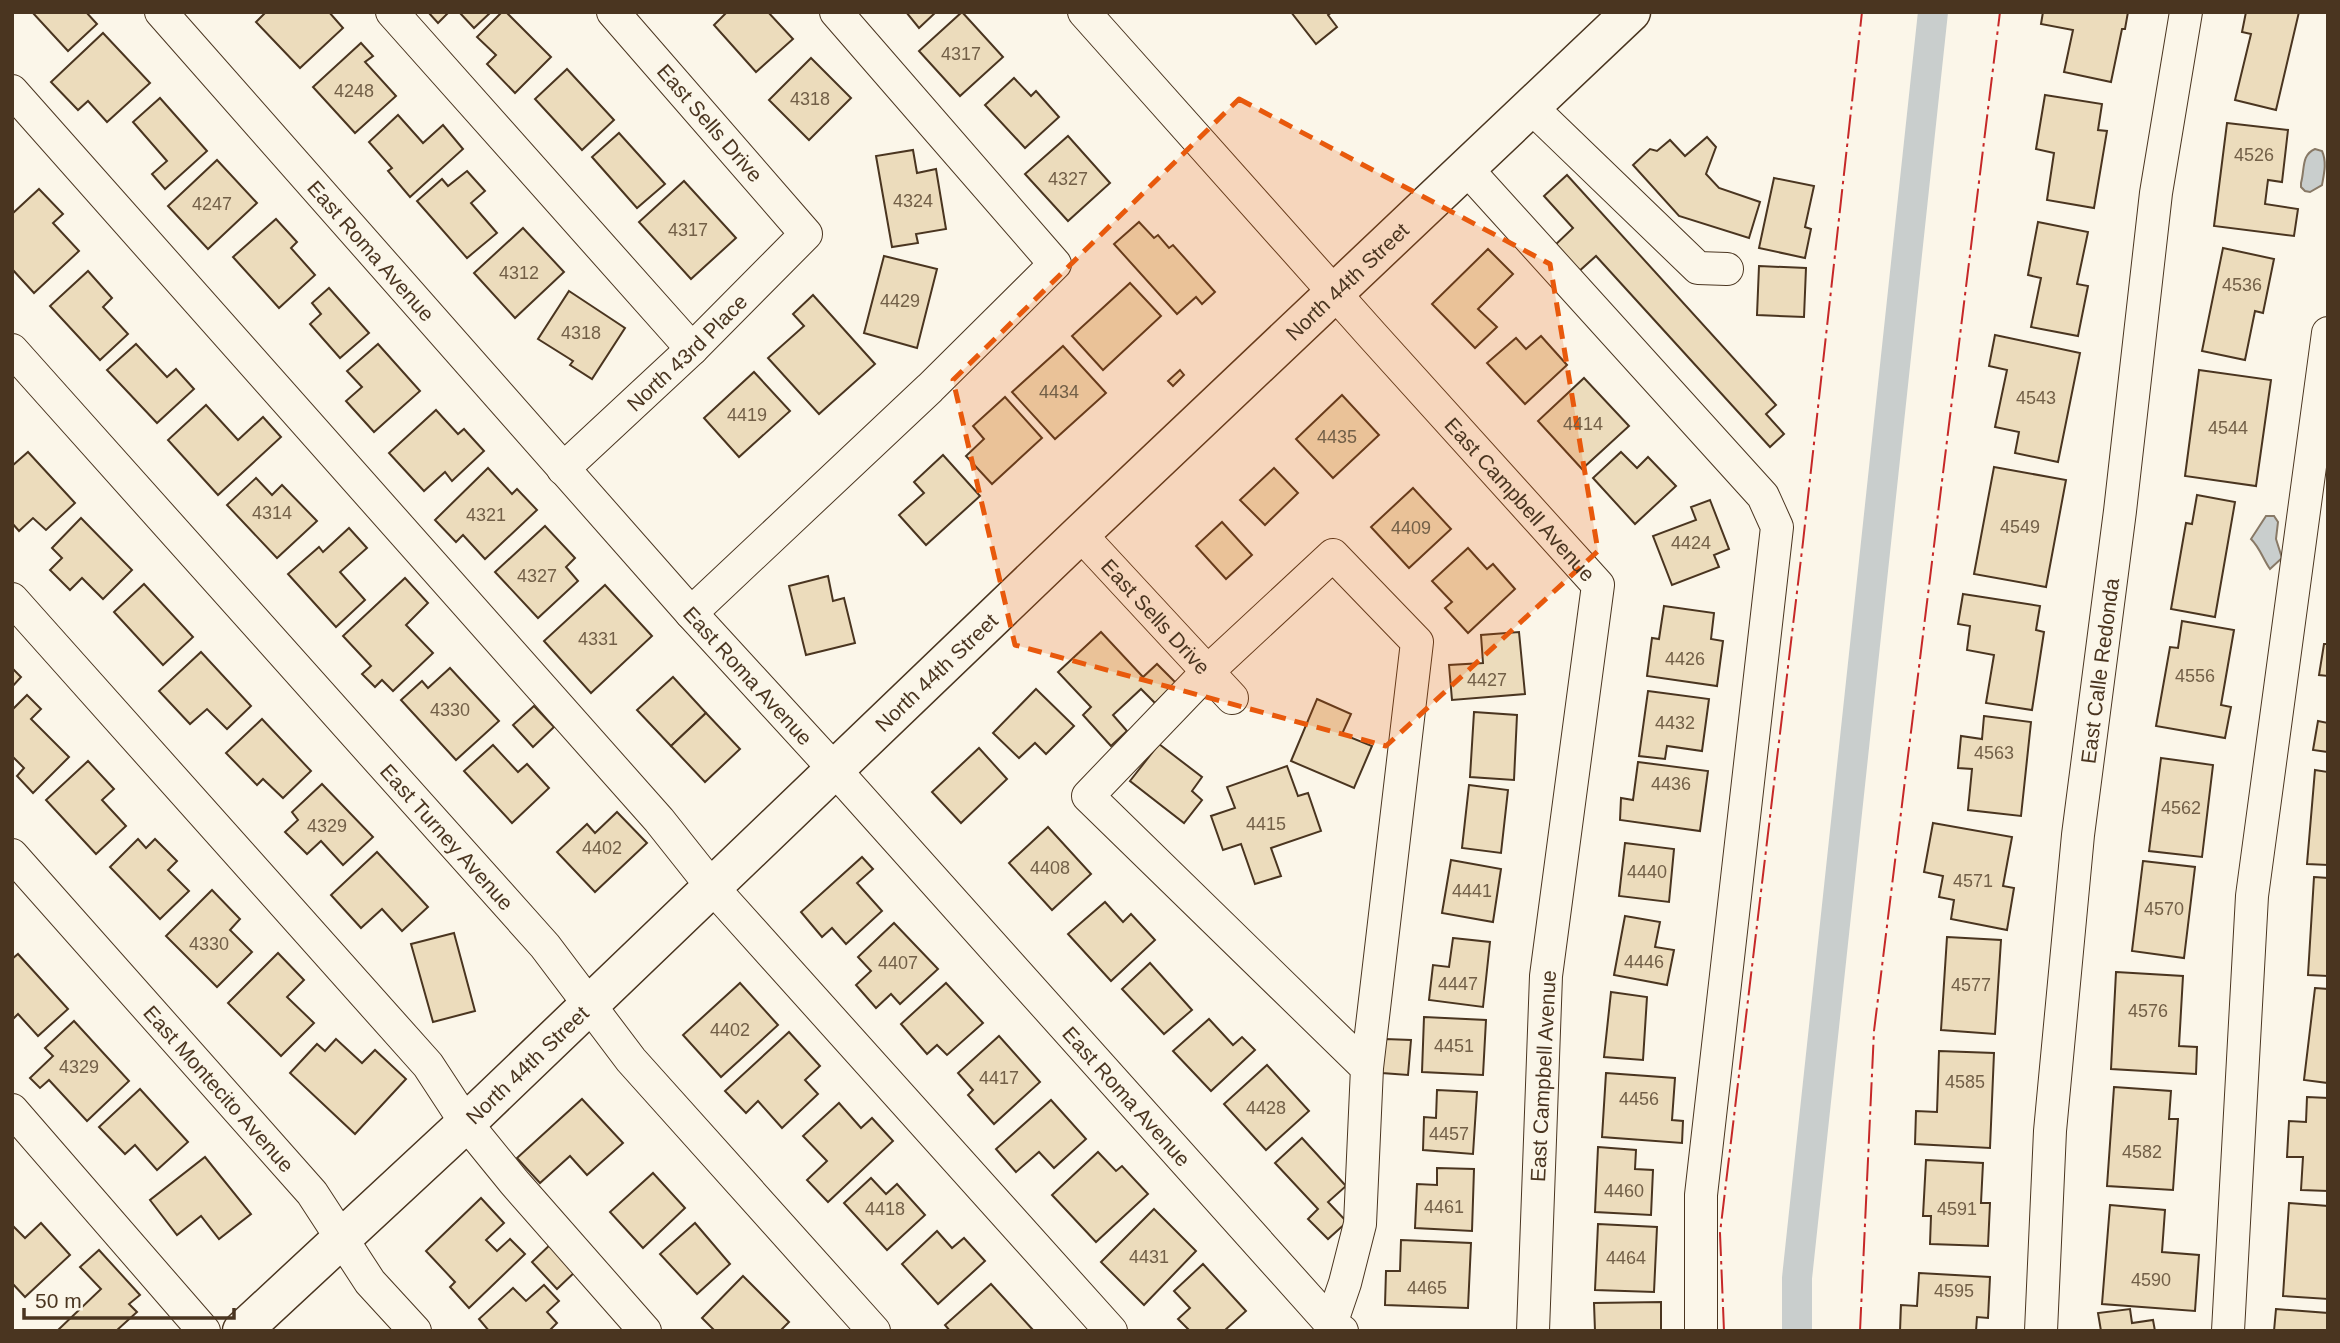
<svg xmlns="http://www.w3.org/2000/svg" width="2340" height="1343" font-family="Helvetica,sans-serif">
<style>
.water{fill:#c9cecd;stroke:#887966;stroke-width:2}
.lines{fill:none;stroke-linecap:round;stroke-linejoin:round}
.canal{stroke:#c9cecd;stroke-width:30}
.building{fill:#ecdcbc;stroke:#4a3520;stroke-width:2}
.minor-casing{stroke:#4a3520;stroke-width:34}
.major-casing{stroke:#4a3520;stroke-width:41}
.minor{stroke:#fbf6e9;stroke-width:32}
.major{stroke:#fbf6e9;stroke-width:38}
.power{stroke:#c62828;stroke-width:2;stroke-dasharray:24 5 3.5 5;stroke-linecap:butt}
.marked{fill:#e8590c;fill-opacity:0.2;stroke:#e8590c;stroke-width:5;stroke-dasharray:14 9;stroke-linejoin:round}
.labels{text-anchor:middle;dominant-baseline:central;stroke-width:5;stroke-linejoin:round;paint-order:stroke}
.number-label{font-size:18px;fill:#725f47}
.street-label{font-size:21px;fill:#4a3520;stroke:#fbf6e9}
</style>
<rect width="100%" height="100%" fill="#fbf6e9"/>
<g class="water">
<path d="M2315,149L2322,151C2327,162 2324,174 2322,185L2310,192L2305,191L2301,187V183C2305,169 2301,155 2315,149Z"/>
<path d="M2266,516H2274L2278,522L2276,539L2282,558L2270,569C2263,559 2260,548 2251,539Z"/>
</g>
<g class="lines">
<polyline class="canal" points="1797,1331 1797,1278 1933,12"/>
</g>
<g class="building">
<polygon points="32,12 86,12 97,24 68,51"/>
<polygon points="266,12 329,12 343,28 300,68 256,22"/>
<polygon points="428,12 449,12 438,23"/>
<polygon points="459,12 491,12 474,28"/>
<polygon points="502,12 506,12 551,57 515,93 487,64 496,55 477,37"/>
<polygon points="727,12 768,12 793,39 756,72 714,25"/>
<polygon points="906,12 936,12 919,28"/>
<polygon points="962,12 1003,57 960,96 919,51"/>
<polygon points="1291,12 1332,12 1328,15 1337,27 1316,44"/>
<polygon points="2043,12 2128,12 2125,29 2122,29 2111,82 2064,72 2073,30 2041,24"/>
<polygon points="2246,12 2299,12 2276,110 2235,100 2251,34 2242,32"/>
<polygon points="103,33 150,83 107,122 88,101 78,110 51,82"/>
<polygon points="361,43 373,56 365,62 396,96 355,133 313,87"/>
<polygon points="811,58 851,98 809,140 769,100"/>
<polygon points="567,69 614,120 582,150 535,99"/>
<polygon points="1014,78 1031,96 1036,91 1059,117 1025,148 985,105"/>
<polygon points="2045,95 2102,104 2098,130 2107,131 2094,208 2047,200 2054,153 2036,149"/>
<polygon points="160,98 207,151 165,189 152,174 167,161 133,122"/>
<polygon points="398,115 423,143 443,125 463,149 410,197 388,171 392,168 369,142"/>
<polygon points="2227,123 2288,130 2282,182 2268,180 2265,204 2298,209 2294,236 2214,226"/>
<polygon points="619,133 665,184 637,208 592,157"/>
<polygon points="1068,136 1110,183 1068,221 1025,174"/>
<polygon points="1707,137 1716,147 1706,174 1719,188 1760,202 1749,238 1679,216 1633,165 1650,149 1657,151 1670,140 1685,156"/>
<polygon points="913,150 917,173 936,169 946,229 916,234 918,243 892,247 876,156"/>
<polygon points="217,160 257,203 208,249 168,206"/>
<polygon points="467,171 485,191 471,203 497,233 467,258 417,201 442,179 448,186"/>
<polygon points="1567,175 1776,405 1766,414 1784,434 1770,447 1596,256 1577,273 1553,247 1573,228 1544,196"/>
<polygon points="1774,178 1814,186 1805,227 1811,229 1805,258 1759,248"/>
<polygon points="684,181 736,238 691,279 639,222"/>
<polygon points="39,189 63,214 53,223 79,251 34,293 12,269 12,214"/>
<polygon points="276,219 297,242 291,248 315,275 279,308 233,257"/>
<polygon points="1139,222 1154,238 1158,235 1169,248 1173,245 1215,292 1202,304 1196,297 1177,314 1114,244"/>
<polygon points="2038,222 2088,232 2077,284 2088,286 2078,336 2031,327 2041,278 2028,275"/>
<polygon points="523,228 564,272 515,318 474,273"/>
<polygon points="2223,248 2274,259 2263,313 2255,311 2245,360 2202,351"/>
<polygon points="1488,249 1513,274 1478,309 1497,327 1475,348 1432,304"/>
<polygon points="884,256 937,269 917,348 864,333"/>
<polygon points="1759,266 1806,268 1804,317 1757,315"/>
<polygon points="88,271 112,298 103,307 128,334 100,360 50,306"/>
<polygon points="1130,283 1161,316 1103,370 1072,336"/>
<polygon points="329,288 369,333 340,358 310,324 321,314 312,303"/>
<polygon points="569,291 625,328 592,379 570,365 573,361 538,339"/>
<polygon points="813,295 875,364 819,414 768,358 804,326 793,314"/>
<polygon points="1995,335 2080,353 2058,462 2015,453 2019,432 1995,427 2007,370 1989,366"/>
<polygon points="1541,336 1567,365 1525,404 1487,363 1516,338 1526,349"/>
<polygon points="136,344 167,377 176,369 194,389 157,423 107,370"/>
<polygon points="378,344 420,391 374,432 346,401 362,387 347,371"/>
<polygon points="1063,346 1106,393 1055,439 1012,392"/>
<polygon points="1180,370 1184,375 1173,386 1168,381"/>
<polygon points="2199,370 2271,380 2256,486 2185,476"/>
<polygon points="754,372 790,411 739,457 704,418"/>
<polygon points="1584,378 1629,426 1582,469 1538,421"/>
<polygon points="1342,395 1379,435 1333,478 1296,439"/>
<polygon points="1005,397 1042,438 992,484 966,456 984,439 973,426"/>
<polygon points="206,405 238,440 263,417 281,437 218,495 168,440"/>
<polygon points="436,410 458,434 464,429 484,451 452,481 445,472 424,491 389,453"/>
<polygon points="28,452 75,503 46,530 33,518 19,531 12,523 12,466"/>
<polygon points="1621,452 1637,468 1648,457 1676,486 1635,524 1593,478"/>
<polygon points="943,455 980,496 926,545 899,515 924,493 914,482"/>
<polygon points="1994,467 2066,480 2046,587 1974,574"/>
<polygon points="488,468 512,494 517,489 537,510 485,559 463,535 456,542 435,520"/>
<polygon points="1274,468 1298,493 1265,525 1240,500"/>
<polygon points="256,478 272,495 282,485 317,521 277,558 227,505"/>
<polygon points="1413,488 1451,529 1409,568 1371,527"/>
<polygon points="2197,495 2235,502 2215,617 2171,609 2186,523 2192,524"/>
<polygon points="1710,500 1729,549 1714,555 1719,567 1672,585 1653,536 1696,520 1691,507"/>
<polygon points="81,518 132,570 103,599 82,578 70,590 50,570 62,558 52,548"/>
<polygon points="1222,522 1252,555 1226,579 1196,546"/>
<polygon points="545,526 575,558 566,567 578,581 538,618 495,572"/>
<polygon points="349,528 367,548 340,572 365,600 336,627 288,574 319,547 323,552"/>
<polygon points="1468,548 1487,569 1493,564 1515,589 1468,633 1445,608 1452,602 1432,581"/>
<polygon points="828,576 833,601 844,598 855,643 806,655 789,586"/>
<polygon points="405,578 428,603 406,625 433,653 393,691 382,680 375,687 362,674 371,666 343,636"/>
<polygon points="144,584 193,637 163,665 114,612"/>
<polygon points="605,585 652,636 591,693 544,641"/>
<polygon points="1963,594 2040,606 2036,630 2044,632 2032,710 1986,703 1994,655 1967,650 1970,626 1958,624"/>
<polygon points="1664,606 1714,613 1711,639 1723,641 1717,686 1647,676 1652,638 1659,639"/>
<polygon points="2182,621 2234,630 2221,705 2231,707 2225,738 2156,726 2170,647 2178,648"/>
<polygon points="1101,632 1143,677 1157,664 1176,683 1155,703 1141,689 1113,715 1127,731 1111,746 1083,715 1091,707 1058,672"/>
<polygon points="1519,632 1525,694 1452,700 1449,665 1483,663 1481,635"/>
<polygon points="2324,644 2328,644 2328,676 2319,675"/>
<polygon points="201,652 251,706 227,729 207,709 190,724 159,691"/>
<polygon points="12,668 21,677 12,687"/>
<polygon points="450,668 499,721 456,760 401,700 422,681 428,688"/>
<polygon points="673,677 706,713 671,746 637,710"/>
<polygon points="1036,689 1074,726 1046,754 1035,743 1019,758 993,733"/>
<polygon points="1648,691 1709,699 1702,751 1667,746 1665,759 1639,756"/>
<polygon points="27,695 41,709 31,719 69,757 33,793 17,776 24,768 12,756 12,710"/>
<polygon points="1317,699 1351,714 1342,734 1372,746 1354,788 1291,761"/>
<polygon points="534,706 554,727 533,747 513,725"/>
<polygon points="1474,712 1517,715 1514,780 1470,777"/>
<polygon points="706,713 740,749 705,782 671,746"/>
<polygon points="1984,716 2031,722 2021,816 1968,810 1972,769 1958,768 1961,736 1982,739"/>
<polygon points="262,719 311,771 283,798 263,779 257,785 226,753"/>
<polygon points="2318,721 2328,723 2328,752 2313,750"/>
<polygon points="1159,744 1202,777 1192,791 1202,800 1184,823 1130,781"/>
<polygon points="493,745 518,772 527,764 549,788 512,823 464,771"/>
<polygon points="979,748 1007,779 961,823 932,792"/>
<polygon points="2161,758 2213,765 2202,857 2149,851"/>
<polygon points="88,761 114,789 102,800 126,826 96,854 46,800"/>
<polygon points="1638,762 1708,771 1700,831 1620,820 1621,798 1633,800"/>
<polygon points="1287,766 1298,796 1308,793 1321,831 1271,848 1281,876 1255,884 1241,844 1223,850 1211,816 1235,808 1227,787"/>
<polygon points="2315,770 2328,772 2328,865 2307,864"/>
<polygon points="322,784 373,837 343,865 321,841 307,854 285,832 298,820 292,812"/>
<polygon points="1469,785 1508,790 1501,853 1462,848"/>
<polygon points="617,812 647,843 595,892 557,852 587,824 595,833"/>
<polygon points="1933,823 2012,837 2003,886 2014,888 2007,930 1951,919 1954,900 1939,897 1943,876 1924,872"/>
<polygon points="1048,827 1091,874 1052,910 1009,863"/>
<polygon points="138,839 146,848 155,839 177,861 168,870 189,891 160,919 110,867"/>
<polygon points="1625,843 1674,849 1669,902 1619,896"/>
<polygon points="377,852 428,907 402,931 382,909 361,928 331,895"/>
<polygon points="862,857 873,869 857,883 882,911 846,944 832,928 822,937 801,912"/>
<polygon points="1451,860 1501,869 1493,922 1442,913"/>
<polygon points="2143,861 2195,867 2184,958 2132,951"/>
<polygon points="2314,877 2328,878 2328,976 2308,975"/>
<polygon points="212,890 240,919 230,930 252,952 217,987 166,936"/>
<polygon points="1105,902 1123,922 1131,914 1155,940 1111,981 1068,934"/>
<polygon points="1625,916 1660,922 1655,947 1674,950 1667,985 1614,975"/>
<polygon points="894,923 938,969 900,1004 891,994 876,1008 856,985 871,971 858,957"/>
<polygon points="454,933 475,1011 433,1022 411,944"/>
<polygon points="1947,937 2001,940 1995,1034 1941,1030"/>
<polygon points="1453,938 1490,942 1483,1007 1429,1000 1433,965 1449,967"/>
<polygon points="278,953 304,980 287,997 314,1023 281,1056 228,1003"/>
<polygon points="18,954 68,1009 38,1036 18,1014 12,1020 12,959"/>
<polygon points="1150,963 1192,1010 1164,1034 1122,989"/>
<polygon points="2116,972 2183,976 2179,1046 2197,1047 2196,1074 2111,1069"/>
<polygon points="740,983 778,1025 721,1077 683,1035"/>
<polygon points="946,983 983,1023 947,1055 937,1045 927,1054 901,1024"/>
<polygon points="2315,988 2328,989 2328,1083 2304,1080"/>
<polygon points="1611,992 1647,997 1643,1060 1604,1057"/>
<polygon points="1424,1017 1486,1020 1483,1075 1422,1072"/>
<polygon points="1209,1019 1233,1045 1242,1037 1255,1050 1211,1091 1173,1051"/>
<polygon points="74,1021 129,1081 87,1121 49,1080 40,1088 30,1078 53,1056 45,1048"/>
<polygon points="789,1032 820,1066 805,1080 818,1094 782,1128 758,1101 746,1113 725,1091"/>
<polygon points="999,1036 1040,1082 994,1124 968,1095 973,1090 958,1073"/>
<polygon points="336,1039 362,1063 375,1050 406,1079 355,1134 290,1073 317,1044 325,1051"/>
<polygon points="1385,1039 1411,1040 1408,1075 1382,1073"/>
<polygon points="1939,1051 1994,1053 1990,1148 1915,1144 1916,1111 1937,1112"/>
<polygon points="1267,1065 1309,1111 1266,1150 1224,1104"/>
<polygon points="1606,1073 1675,1078 1672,1120 1683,1121 1682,1143 1602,1137"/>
<polygon points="2114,1087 2171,1091 2169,1119 2178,1119 2173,1190 2107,1186"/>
<polygon points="140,1089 188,1142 157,1170 135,1145 125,1154 99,1127"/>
<polygon points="1437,1090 1477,1092 1473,1154 1423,1150 1424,1117 1436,1118"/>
<polygon points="2307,1097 2328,1098 2328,1191 2301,1190 2303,1157 2287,1157 2289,1121 2306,1122"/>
<polygon points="582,1099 623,1143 587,1175 570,1156 540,1183 517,1158"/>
<polygon points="1051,1100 1086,1139 1054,1168 1039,1152 1016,1172 996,1149"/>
<polygon points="839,1103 861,1128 872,1118 893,1141 828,1202 807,1180 827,1161 803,1136"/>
<polygon points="1302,1138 1346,1186 1328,1202 1347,1222 1328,1239 1308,1219 1318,1209 1275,1163"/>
<polygon points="1598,1147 1636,1150 1635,1169 1653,1170 1651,1215 1595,1212"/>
<polygon points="1098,1152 1116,1171 1122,1166 1148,1194 1096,1242 1052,1195"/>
<polygon points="205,1157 251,1214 219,1239 201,1216 177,1235 150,1200"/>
<polygon points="1926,1160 1983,1163 1981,1203 1990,1203 1988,1246 1930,1244 1931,1216 1923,1216"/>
<polygon points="1437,1168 1474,1169 1472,1231 1415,1228 1417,1184 1437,1185"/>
<polygon points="653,1173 685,1208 643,1248 610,1212"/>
<polygon points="871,1178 886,1194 897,1184 925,1215 887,1250 844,1203"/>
<polygon points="481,1198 504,1223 486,1240 497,1251 510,1239 525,1254 469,1308 450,1287 455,1282 426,1251"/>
<polygon points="2289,1203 2328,1206 2328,1299 2283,1296"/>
<polygon points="2110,1205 2165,1210 2162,1252 2199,1255 2195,1311 2102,1304"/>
<polygon points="1154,1209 1196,1251 1144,1305 1101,1262"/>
<polygon points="41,1223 70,1255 25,1297 12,1283 12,1225 25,1238"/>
<polygon points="695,1223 730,1264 697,1294 660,1254"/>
<polygon points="1598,1224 1657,1227 1654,1292 1595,1290"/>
<polygon points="937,1231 952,1248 964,1238 985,1261 938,1304 902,1264"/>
<polygon points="1401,1240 1471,1243 1468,1308 1385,1305 1386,1271 1400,1271"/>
<polygon points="553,1242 578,1269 557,1289 532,1262"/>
<polygon points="99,1250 140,1295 129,1304 137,1312 116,1331 57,1331 101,1289 80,1267"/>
<polygon points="1203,1264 1246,1311 1224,1331 1190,1331 1178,1319 1190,1308 1174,1291"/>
<polygon points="1919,1273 1990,1277 1988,1318 1977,1317 1976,1331 1900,1331 1901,1305 1917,1306"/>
<polygon points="743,1276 789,1322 780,1331 715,1331 702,1318"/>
<polygon points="991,1284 1033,1330 1033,1331 950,1331 945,1325"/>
<polygon points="544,1285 559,1301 547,1312 557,1323 549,1331 489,1331 479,1319 513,1288 526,1301"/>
<polygon points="1661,1302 1661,1331 1595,1331 1594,1303"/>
<polygon points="2130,1309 2132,1323 2153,1320 2155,1331 2101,1331 2098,1313"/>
<polygon points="2276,1309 2328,1313 2328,1331 2274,1331"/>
</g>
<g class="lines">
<defs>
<g id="minor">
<path id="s1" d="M161,12L691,613L835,770L1331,1324L1342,1331"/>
<polyline points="392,12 692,349"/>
<path id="s2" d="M1084,12L1372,335L1598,585L1546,976L1533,1331"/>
<polyline points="12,91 659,820 713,888 1111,1331"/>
<polyline points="1530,106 1698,268 1727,269"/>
<polyline points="1465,167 1763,496 1777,527 1701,1195 1701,1331"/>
<path id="s3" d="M12,350L545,946L631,1060L874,1331"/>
<path id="s4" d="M563,469L692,349L806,234L613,12"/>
<path id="s5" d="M1080,534L1232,698"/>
<polyline points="12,599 428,1065 466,1123 514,1182 645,1331"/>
<polyline points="691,613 930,388 1055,264 836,12"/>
<path id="s6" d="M12,855L312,1193L370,1282L415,1331"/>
<polyline points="12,1110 204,1331"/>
<polyline points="1331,1324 1345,1283 1360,1224 1367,1068 1417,642 1333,555 1207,672 1088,796 1367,1068"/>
<path id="s7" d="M2041,1331L2050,1131L2078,835L2120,511L2156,193L2186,12"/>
<polyline points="2228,1331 2252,896 2328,333"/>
</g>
<g id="major">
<path id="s8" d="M242,1331L466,1123L1080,534L1631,12"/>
</g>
</defs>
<use href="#minor" class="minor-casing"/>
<use href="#major" class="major-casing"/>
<use href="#minor" class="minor"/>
<use href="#major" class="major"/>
<g class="power">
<polyline points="1724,1331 1720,1233 1803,542 1862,12"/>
<polyline points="1860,1331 1874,1031 2000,12"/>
</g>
</g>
<path class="marked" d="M1239,99L1550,264L1598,551L1386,746L1015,645L953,380Z"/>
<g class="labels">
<g class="number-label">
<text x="961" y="54">4317</text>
<text x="354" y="91">4248</text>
<text x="810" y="99">4318</text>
<text x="2254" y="155">4526</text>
<text x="1068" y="179">4327</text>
<text x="913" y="201">4324</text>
<text x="212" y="204">4247</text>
<text x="688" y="230">4317</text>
<text x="519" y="273">4312</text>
<text x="2242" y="285">4536</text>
<text x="900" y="301">4429</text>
<text x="581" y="333">4318</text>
<text x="1059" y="392">4434</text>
<text x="2036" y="398">4543</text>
<text x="747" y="415">4419</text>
<text x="1583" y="424">4414</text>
<text x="2228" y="428">4544</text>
<text x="1337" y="437">4435</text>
<text x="272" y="513">4314</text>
<text x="486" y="515">4321</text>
<text x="2020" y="527">4549</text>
<text x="1411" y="528">4409</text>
<text x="1691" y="543">4424</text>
<text x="537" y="576">4327</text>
<text x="598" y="639">4331</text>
<text x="1685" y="659">4426</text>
<text x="2195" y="676">4556</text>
<text x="1487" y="680">4427</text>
<text x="450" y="710">4330</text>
<text x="1675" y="723">4432</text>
<text x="1994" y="753">4563</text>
<text x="1671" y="784">4436</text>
<text x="2181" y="808">4562</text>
<text x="1266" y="824">4415</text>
<text x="327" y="826">4329</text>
<text x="602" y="848">4402</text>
<text x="1050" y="868">4408</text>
<text x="1647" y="872">4440</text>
<text x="1973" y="881">4571</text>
<text x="1472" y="891">4441</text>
<text x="2164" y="909">4570</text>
<text x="209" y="944">4330</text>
<text x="1644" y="962">4446</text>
<text x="898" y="963">4407</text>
<text x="1458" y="984">4447</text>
<text x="1971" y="985">4577</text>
<text x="2148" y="1011">4576</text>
<text x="730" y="1030">4402</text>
<text x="1454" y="1046">4451</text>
<text x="79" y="1067">4329</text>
<text x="999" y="1078">4417</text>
<text x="1965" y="1082">4585</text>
<text x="1639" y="1099">4456</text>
<text x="1266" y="1108">4428</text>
<text x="1449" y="1134">4457</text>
<text x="2142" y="1152">4582</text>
<text x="1624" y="1191">4460</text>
<text x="1444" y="1207">4461</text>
<text x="885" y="1209">4418</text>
<text x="1957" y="1209">4591</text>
<text x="1149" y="1257">4431</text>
<text x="1626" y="1258">4464</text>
<text x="2151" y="1280">4590</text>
<text x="1427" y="1288">4465</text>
<text x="1954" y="1291">4595</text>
</g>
<g class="street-label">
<text transform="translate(710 123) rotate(49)">East Sells Drive</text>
<text stroke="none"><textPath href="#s1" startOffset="318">East Roma Avenue</textPath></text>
<text stroke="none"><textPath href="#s8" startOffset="1524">North 44th Street</textPath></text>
<text stroke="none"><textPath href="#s4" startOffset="170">North 43rd Place</textPath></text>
<text stroke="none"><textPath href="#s2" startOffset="654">East Campbell Avenue</textPath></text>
<text stroke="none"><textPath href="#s5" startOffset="112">East Sells Drive</textPath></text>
<text stroke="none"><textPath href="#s7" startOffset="663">East Calle Redonda</textPath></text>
<text stroke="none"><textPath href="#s8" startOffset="957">North 44th Street</textPath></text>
<text stroke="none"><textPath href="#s1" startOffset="886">East Roma Avenue</textPath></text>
<text stroke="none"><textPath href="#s3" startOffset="653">East Turney Avenue</textPath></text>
<text stroke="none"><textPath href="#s8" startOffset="390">North 44th Street</textPath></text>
<text transform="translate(1543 1076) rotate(-87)">East Campbell Avenue</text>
<text stroke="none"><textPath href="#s6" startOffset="312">East Montecito Avenue</textPath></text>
<text stroke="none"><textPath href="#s1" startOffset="1452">East Roma Avenue</textPath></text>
</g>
</g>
<rect width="2340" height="1343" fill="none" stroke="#4a3520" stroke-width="28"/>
<path d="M24 1308v10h210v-10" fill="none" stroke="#4a3520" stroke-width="3.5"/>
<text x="35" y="1308" font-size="21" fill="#4a3520" stroke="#fbf6e9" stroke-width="5" paint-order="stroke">50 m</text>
</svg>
